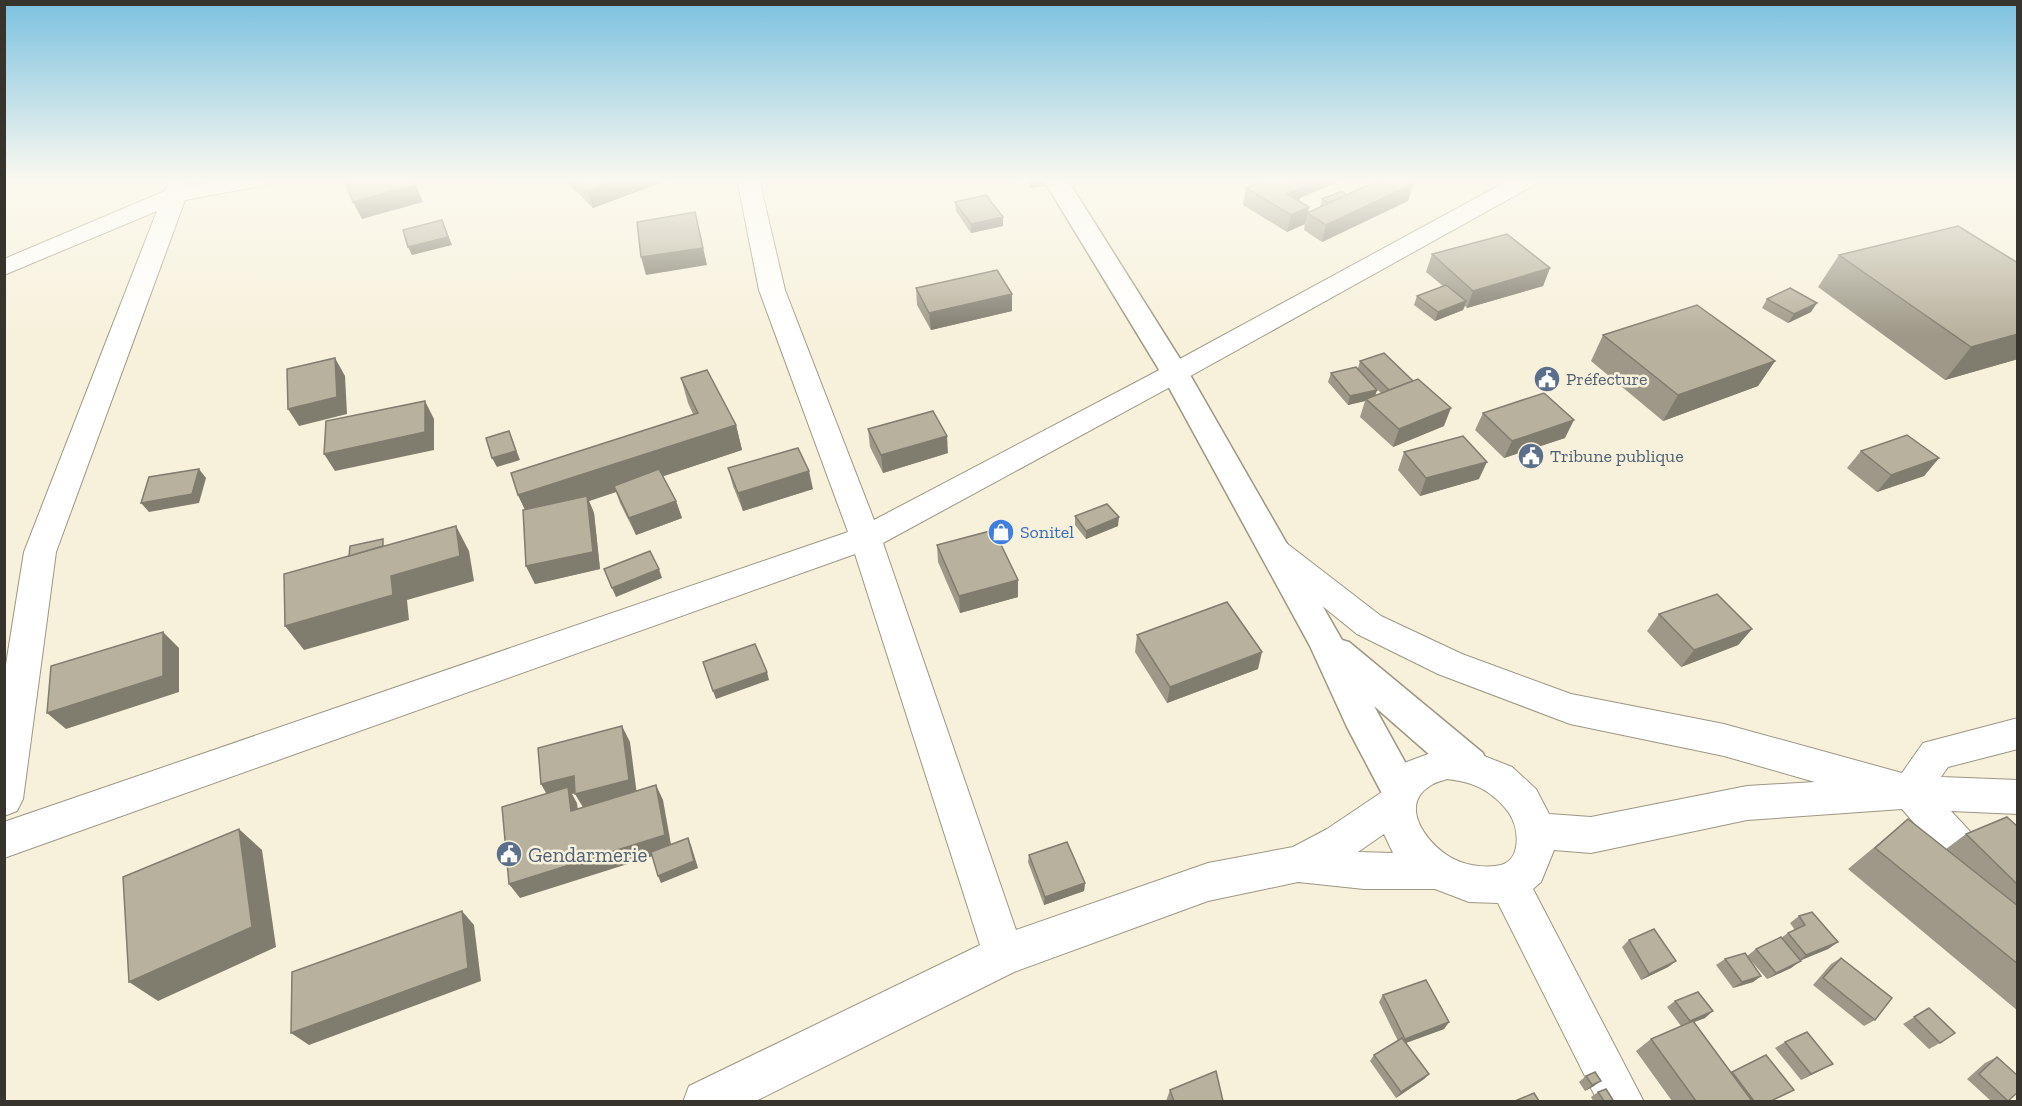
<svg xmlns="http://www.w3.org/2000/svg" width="2022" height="1106" font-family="'Zilla Slab',serif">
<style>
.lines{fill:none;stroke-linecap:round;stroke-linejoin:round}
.minor-casing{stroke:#9c9683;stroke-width:2}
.tertiary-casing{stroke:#9c9683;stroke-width:3}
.minor{fill:#fff;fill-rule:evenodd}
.tertiary{fill:#fff;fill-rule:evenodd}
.wall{fill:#9d9887;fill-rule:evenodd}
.shaded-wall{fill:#807c6e}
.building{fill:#b7b19d;stroke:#807c6e;stroke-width:1.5}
.labels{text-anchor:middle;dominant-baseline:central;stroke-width:5;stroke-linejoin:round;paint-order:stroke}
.service-label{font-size:18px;fill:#4e5e75;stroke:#f7f1dc;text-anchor:start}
.shop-label{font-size:18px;fill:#366cbe;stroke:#f7f1dc;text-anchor:start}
.near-service-label{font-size:21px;fill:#4e5e75;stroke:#f7f1dc;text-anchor:start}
</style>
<rect width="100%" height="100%" fill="#f7f1dc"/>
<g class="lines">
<defs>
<g id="minor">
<polygon points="170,179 192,179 190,185 224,179 272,179 269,184 261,186 185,200 56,552 23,799 17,811 4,816 4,677 24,552 157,211 4,275 4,259 165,191"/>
<path d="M737,179H759L785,290L874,520L1165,367L1511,179H1539L1536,184L1185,379L883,543L1016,930L1208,863L1293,847L1327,829L1382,792L1387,780L1404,763L1447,747L1474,752L1512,767L1536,789L1549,814L1591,817L1747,786L1815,782L1724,756L1570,724L1438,674L1357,634L1263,558L1258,550L1263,542L1274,538L1285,542L1381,616L1462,654L1571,694L1724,724L1902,773L1923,743L2018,718V749L1948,767L1941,777L2018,780V814L1951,811L2018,883V932L2004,927L1902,809L1747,820L1591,853L1554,850L1541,882L1533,889L1644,1102H1598L1498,903L1469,902L1435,889H1364L1298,882L1208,901L1014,972L754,1102H683L689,1086L980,945L855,554L4,858V822L848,532L759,290ZM1447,779C1463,781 1477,784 1490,794C1497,799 1504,806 1509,813C1519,828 1522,859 1501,865C1488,868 1468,866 1456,860C1431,849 1396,807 1430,786C1435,782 1442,781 1447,779ZM1384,834L1393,853L1358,852Z"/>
</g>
<polygon id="tertiary" points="1043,179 1067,179 1189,373 1342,640 1349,642 1483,753 1488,765 1483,777 1469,782 1455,777 1374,706 1421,791 1415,803 1401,808 1387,803 1347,727 1310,646 1161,373"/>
</defs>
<use href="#minor" class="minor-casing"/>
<use href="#tertiary" class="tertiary-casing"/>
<use href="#minor" class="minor"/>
<use href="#tertiary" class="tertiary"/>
</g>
<g class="wall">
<polygon points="567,179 671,179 593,208 568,183"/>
<polygon points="1025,179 1046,179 1046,186 1030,188"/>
<polygon points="1267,179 1344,179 1300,198 1299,201 1309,207 1305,224 1287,232 1243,205 1246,188"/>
<polygon points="1379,179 1415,179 1413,187 1412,187 1408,201 1322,242 1304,230 1307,213 1320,207 1322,199 1347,195 1380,180"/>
<polygon points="955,202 1003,217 1003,226 971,233 956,211"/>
<polygon points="1432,254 1550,268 1543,286 1467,308 1465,306 1463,310 1435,321 1414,305 1417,296 1443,286 1426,272"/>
<polygon points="1839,255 2018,359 1945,380 1818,287"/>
<polygon points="916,288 1012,294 1012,311 931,330 917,305"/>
<polygon points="1767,299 1811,312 1788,323 1762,308"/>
<polygon points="1603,335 1775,361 1758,386 1663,421 1591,361"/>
<path d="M1360,361L1444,426L1393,447L1360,417L1365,401L1348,405L1328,382L1331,373L1358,368ZM1373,385L1381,393L1375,396L1377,390Z"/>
<polygon points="681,378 736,425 742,450 663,476 676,501 682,518 636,535 620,503 616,492 589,501 594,513 600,569 535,584 526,566 525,510 518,495 693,414 688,403"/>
<polygon points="1483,413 1565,438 1504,458 1475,430"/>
<polygon points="868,429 948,453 883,473 870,447"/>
<polygon points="1861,451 1939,458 1924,476 1877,492 1847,468"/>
<polygon points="1404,452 1479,479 1420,496 1398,470"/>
<polygon points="728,468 813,489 743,511 733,486"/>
<polygon points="1075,516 1118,526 1086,539 1075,525"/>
<polygon points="937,545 1018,580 1018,597 960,613 938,562"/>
<polygon points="1659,614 1752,629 1738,645 1681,667 1647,631"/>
<polygon points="1137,635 1258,669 1167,703 1135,652"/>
<polygon points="1908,819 1946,849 1966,834 2018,827 2018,1011 1848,869"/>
<polygon points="1029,855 1085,883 1084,891 1044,905 1028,862"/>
<polygon points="1799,916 1838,942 1828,949 1800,960 1791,968 1767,979 1747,956 1756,949 1781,938 1788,933 1795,930 1790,923"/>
<polygon points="1629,940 1676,961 1668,967 1641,980 1622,947"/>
<polygon points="1841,958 1875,1020 1864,1026 1813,985 1831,964"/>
<polygon points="1725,959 1761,976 1753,982 1733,988 1716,965"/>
<polygon points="1383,995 1449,1022 1444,1029 1406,1043 1429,1074 1424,1079 1396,1098 1370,1061 1374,1055 1398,1041 1379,1002"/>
<polygon points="1675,1001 1705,1018 1694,1022 1731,1072 1766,1055 1772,1101 1672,1101 1636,1051 1651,1039 1681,1026 1667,1007"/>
<polygon points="1929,1008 1940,1043 1929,1049 1903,1024"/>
<polygon points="1785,1042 1823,1069 1801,1080 1775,1048"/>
<polygon points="1997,1057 2008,1101 1991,1101 1967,1079 1985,1063"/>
<polygon points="1586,1076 1594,1086 1585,1091 1579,1082"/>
<polygon points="1170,1090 1223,1101 1166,1101"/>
<polygon points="1598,1092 1611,1101 1593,1101 1591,1097"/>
</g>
<g class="shaded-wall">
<polygon points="620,179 671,179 593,208 587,191"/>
<polygon points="1034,179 1046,179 1046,186 1030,188 1030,180"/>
<polygon points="1308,179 1344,179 1300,198 1299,204 1287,194 1301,188 1302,182"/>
<polygon points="1413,179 1415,179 1413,187 1412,187 1408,201 1322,242 1326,225"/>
<polygon points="416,185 423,202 362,219 353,202"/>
<polygon points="1309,207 1305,224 1287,232 1291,215"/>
<polygon points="695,212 707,265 646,275 641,257"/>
<polygon points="1003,217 1003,226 971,233 971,224"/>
<polygon points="442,220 452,245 412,255 408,247"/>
<polygon points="1550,268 1543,286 1467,308 1473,291"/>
<polygon points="1012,294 1012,311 931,330 929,313"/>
<polygon points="1466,301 1463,310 1435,321 1438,312"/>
<polygon points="1817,303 1811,312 1788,323 1794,314"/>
<polygon points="2018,334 2018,359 1945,380 1971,347"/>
<polygon points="335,358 345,376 347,414 299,426 288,409"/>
<polygon points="1775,361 1758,386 1663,421 1678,395"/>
<polygon points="1377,390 1374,399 1366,399 1365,401 1348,405 1350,396"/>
<polygon points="425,401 434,419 434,450 335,471 324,454"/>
<polygon points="1451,408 1444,426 1393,447 1399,429"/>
<polygon points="1574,420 1565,438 1504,458 1512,441"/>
<polygon points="736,425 742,450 616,492 614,486 616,492 589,501 594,513 600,569 535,584 526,566 530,520 518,495"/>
<polygon points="509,431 520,460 497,467 492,458"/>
<polygon points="947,436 948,453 883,473 881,455"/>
<polygon points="1939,458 1924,476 1877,492 1891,475"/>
<polygon points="1487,462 1479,479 1420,496 1426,478"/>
<polygon points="199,469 206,478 199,503 149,512 141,503"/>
<polygon points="809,471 813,489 743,511 738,493"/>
<polygon points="676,501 682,518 636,535 629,518"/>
<polygon points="1119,517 1118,526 1086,539 1086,531"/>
<polygon points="456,526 469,551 474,581 407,600 409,620 304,650 285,626 391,576"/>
<polygon points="659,569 662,578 616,597 612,588"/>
<polygon points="1018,580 1018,597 960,613 959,596"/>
<polygon points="1752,629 1738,645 1681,667 1694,650"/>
<polygon points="163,632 179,648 179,692 66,729 47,713"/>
<polygon points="1262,652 1258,669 1167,703 1170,687"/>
<polygon points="767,672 769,680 716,699 713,691"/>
<polygon points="622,726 630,742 637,795 584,809 575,794"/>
<polygon points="574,776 583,791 572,794 577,803 580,826 550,800 541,784"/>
<polygon points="656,785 663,800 672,850 520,898 509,884"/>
<polygon points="239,829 262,850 276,947 158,1001 129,982"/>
<polygon points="688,838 691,845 698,868 661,883 658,876"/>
<polygon points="1085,883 1084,891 1044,905 1045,897"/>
<polygon points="462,911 474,925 481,981 309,1045 291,1033"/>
<polygon points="1838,942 1828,949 1797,962 1806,955"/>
<polygon points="1676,961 1668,967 1641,980 1649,974"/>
<polygon points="1801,961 1791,968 1767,979 1776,973"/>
<polygon points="1761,976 1753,982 1733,988 1742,982"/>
<polygon points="1713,1011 1705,1018 1681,1027 1690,1021"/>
<polygon points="1449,1022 1444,1029 1400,1045 1405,1039"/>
<polygon points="1833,1064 1801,1080 1811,1074"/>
<polygon points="1429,1074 1424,1079 1396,1098 1401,1092"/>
<polygon points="1601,1081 1594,1086 1585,1091 1592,1085"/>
</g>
<g class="building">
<polygon points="344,179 413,179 416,185 353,202"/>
<polygon points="576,179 620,179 587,191"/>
<polygon points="1267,179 1289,179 1302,187 1287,194 1309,207 1291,215 1246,188"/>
<polygon points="1298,179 1308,179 1302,182"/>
<polygon points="1381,179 1404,179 1413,184 1326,225 1307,213"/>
<polygon points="1342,191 1347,195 1328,203 1322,199"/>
<polygon points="986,195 1003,217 971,224 955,202"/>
<polygon points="695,212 703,248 641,257 637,222"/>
<polygon points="442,220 448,237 408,247 403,230"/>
<polygon points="1958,226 2018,263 2018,334 1971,347 1839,255"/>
<polygon points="1507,234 1550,268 1473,291 1432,254"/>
<polygon points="997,270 1012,294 929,313 916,288"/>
<polygon points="1446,285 1466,301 1438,312 1417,296"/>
<polygon points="1790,288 1817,303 1794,314 1767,299"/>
<polygon points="1697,305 1775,361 1678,395 1603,335"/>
<polygon points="1384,353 1413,381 1389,390 1360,361"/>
<polygon points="335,358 337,397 288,409 287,369"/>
<polygon points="1356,367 1377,390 1350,396 1331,373"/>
<polygon points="707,370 736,425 518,495 511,473 698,413 681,378"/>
<polygon points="1418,379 1451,408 1399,429 1366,399"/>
<polygon points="1544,393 1574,420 1512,441 1483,413"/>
<polygon points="425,401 425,432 324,454 326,421"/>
<polygon points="933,411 947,436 881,455 868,429"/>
<polygon points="509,431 516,451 492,458 486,438"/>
<polygon points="1907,435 1939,458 1891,475 1861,451"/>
<polygon points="1463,436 1487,462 1426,478 1404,452"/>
<polygon points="798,448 809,471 738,493 728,468"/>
<polygon points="199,469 192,494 141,503 149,477"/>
<polygon points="659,469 676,501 629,518 614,486"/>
<polygon points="587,496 593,552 526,566 523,510"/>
<polygon points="1107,504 1119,517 1086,531 1075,516"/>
<polygon points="456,526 460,556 391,576 393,595 285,626 284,574"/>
<polygon points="994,530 1018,580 959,596 937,545"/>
<polygon points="383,539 383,546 349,556 350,546"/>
<polygon points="650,551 659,569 612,588 604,569"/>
<polygon points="1717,594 1752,629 1694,650 1659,614"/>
<polygon points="1227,602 1262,652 1170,687 1137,635"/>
<polygon points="163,632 163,676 47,713 51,666"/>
<polygon points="755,644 767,672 713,691 703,662"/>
<polygon points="622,726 629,780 575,794 574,776 541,784 538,748"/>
<polygon points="656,785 665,835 509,884 502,807 568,787 571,811"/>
<polygon points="2007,817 2018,827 2018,885 1966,834"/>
<polygon points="1908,819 2018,906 2018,964 1875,848"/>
<polygon points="239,829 252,927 129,982 123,877"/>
<polygon points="688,838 694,861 658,876 651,852"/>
<polygon points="1067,842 1085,883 1045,897 1029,855"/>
<polygon points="462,911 468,968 291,1033 292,972"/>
<polygon points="1812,912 1838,942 1806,955 1788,933 1805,925 1799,916"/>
<polygon points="1654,929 1676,961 1649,974 1629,940"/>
<polygon points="1781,937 1801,961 1776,973 1756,949"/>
<polygon points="1745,953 1761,976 1742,982 1725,959"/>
<polygon points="1841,958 1892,998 1875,1020 1823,978"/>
<polygon points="1426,980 1449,1022 1405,1039 1383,995"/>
<polygon points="1698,992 1713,1011 1690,1021 1675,1001"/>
<polygon points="1929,1008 1955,1033 1940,1043 1914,1017"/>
<polygon points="1693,1021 1752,1101 1696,1101 1651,1039"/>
<polygon points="1807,1032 1833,1064 1811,1074 1785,1042"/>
<polygon points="1402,1038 1429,1074 1401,1092 1374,1055"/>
<polygon points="1766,1055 1794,1090 1771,1101 1754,1101 1732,1072"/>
<polygon points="1997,1057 2018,1076 2018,1092 2008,1101 1979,1074"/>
<polygon points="1216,1071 1223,1101 1174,1101 1170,1090"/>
<polygon points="1595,1072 1601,1081 1592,1085 1586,1076"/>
<polygon points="1606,1089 1613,1100 1610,1101 1604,1101 1598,1092"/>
<polygon points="1534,1093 1539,1101 1515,1101"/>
</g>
<linearGradient id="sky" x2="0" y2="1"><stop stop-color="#7bc1e0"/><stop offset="0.54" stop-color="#fbf9ef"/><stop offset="1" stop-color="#fbf9ef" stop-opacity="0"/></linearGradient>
<rect width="2022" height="334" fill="url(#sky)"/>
<defs>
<symbol id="civic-disc" viewBox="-11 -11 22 22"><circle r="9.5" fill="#5c6f8a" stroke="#f7f1dc"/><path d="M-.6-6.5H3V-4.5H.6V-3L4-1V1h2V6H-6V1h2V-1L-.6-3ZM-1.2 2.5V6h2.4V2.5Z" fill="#fff"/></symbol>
<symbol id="shop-disc" viewBox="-11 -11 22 22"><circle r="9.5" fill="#3f7fe0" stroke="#f7f1dc"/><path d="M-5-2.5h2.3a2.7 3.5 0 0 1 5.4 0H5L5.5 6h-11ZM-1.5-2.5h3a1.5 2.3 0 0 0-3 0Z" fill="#fff"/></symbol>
</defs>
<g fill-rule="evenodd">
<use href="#civic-disc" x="1532" y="364" width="30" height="30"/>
<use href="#civic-disc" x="1516" y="441" width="30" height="30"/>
<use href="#shop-disc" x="986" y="517" width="30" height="30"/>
<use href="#civic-disc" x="494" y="839" width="30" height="30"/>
</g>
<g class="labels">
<g class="service-label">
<text x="1566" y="379">Préfecture</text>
<text x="1550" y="456">Tribune publique</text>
</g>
<g class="shop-label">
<text x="1020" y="532">Sonitel</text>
</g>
<g class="near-service-label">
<text x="528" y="854">Gendarmerie</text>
</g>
</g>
<rect width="2022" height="1106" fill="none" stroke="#36342c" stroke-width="12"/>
</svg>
